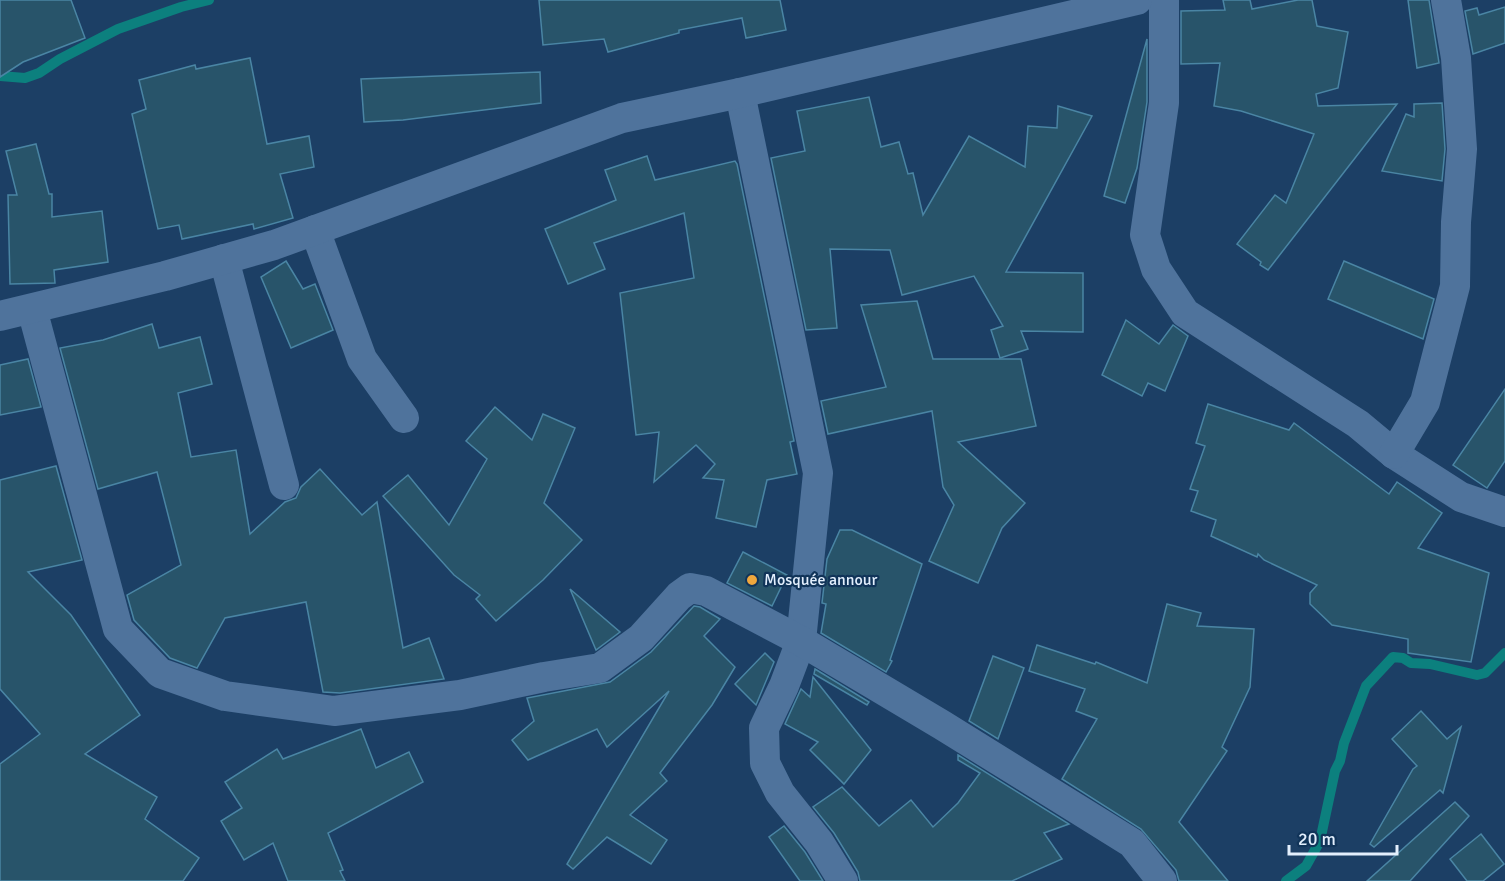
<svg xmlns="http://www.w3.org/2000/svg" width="1505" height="881" font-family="Signika,sans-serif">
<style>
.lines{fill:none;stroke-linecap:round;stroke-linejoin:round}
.stream{stroke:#0c807e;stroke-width:10}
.building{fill:#28546a;stroke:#4a85a4;stroke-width:1.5}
.minor{stroke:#4f739c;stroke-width:30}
.poi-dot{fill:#efa73d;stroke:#113459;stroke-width:2}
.labels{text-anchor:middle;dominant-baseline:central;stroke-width:4.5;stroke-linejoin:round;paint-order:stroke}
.poi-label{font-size:16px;fill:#e3effd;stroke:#113459;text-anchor:start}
</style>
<rect width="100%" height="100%" fill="#1c3f65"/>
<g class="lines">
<g class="stream">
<polyline points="0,76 25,78 39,73 60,59 118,29 181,7 209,0"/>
<polyline points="1286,881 1306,866 1320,841 1335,771 1340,761 1344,743 1366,686 1393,657 1403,658 1411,663 1430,664 1477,675 1485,673 1505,653"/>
</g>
</g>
<g class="building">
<polygon points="0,0 71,0 85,38 23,62 0,77"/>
<polygon points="539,0 780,0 786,30 746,38 742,18 679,30 679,33 608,52 604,39 543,45"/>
<polygon points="1223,0 1250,0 1252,9 1298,0 1312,0 1317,26 1348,32 1338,88 1316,94 1318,106 1397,104 1268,270 1260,265 1261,262 1237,244 1275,195 1286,203 1314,134 1241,111 1214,106 1220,63 1181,64 1181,11 1225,10"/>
<polygon points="1408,0 1429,0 1439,63 1417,68"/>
<polygon points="1505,7 1505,43 1473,54 1465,11 1477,8 1479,15"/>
<polygon points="1147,39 1147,102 1137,168 1125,203 1104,196"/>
<polygon points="250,58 267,144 309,136 314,167 280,174 293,218 254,229 253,224 182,239 179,225 158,229 132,114 146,109 139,80 195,65 196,69"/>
<polygon points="540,72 541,103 403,120 364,122 361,79"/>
<polygon points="869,97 881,147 899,142 908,174 913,173 923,215 969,136 1025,167 1028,126 1057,128 1058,106 1092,116 1006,272 1083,273 1083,332 1021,331 1028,349 1000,358 991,330 1003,326 974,276 902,295 890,250 830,249 837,328 806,330 771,158 805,151 797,111"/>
<polygon points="1442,103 1445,149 1442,181 1382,171 1406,114 1414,117 1414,104"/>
<polygon points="36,144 49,194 52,194 52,217 102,211 108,262 54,270 55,283 10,284 8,195 17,195 6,151"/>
<polygon points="647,156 655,180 735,161 737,164 794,441 790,442 797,474 767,480 756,527 716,518 724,480 703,478 715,464 696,445 654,482 659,432 636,435 620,293 694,278 684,213 594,243 605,269 568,284 545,229 616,200 605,170"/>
<polygon points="286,261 303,289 315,284 333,330 291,348 261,277"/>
<polygon points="1344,261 1434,299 1423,339 1328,299"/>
<polygon points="917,301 933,359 1021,359 1036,426 958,442 1025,503 1002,528 978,583 929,561 954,505 943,487 932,411 828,434 821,401 886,387 861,305"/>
<polygon points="1126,320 1159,344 1173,325 1188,336 1165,391 1148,383 1142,396 1102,375"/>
<polygon points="152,324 159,348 200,337 212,384 178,393 191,457 236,450 250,534 285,502 296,498 301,487 320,469 362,515 377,502 403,648 429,638 444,679 340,693 323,692 306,602 225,618 197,668 170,658 134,620 127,595 181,565 157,472 98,489 60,348 103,340"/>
<polygon points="28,359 41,407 0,415 0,365"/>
<polygon points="1505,389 1505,461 1487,488 1453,465"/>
<polygon points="1208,404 1289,430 1294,423 1389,494 1397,482 1442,513 1418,548 1489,573 1471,662 1408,653 1408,639 1332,625 1310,604 1310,593 1317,585 1264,560 1258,554 1257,557 1211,536 1216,520 1191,511 1198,491 1190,489 1205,446 1196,443"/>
<polygon points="495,407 532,440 543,414 575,428 544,503 582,540 543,580 496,621 476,599 480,595 454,575 383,496 408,475 449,525 487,459 466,441"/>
<polygon points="56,466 82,560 28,572 71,615 140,715 85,754 157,797 145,819 199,858 183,881 0,881 0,764 40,734 0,689 0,480"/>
<polygon points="840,530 852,530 922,564 890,660 892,661 886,672 821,633 826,604 822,603 827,559"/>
<polygon points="743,552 787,575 772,606 727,583"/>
<polygon points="570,589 620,632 596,650"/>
<polygon points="1167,604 1201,613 1197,626 1254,629 1250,687 1222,747 1227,751 1179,822 1228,881 1179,881 1176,870 1141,829 1062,779 1097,719 1076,711 1085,689 1029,671 1037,645 1095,664 1096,662 1147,683"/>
<polygon points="694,606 700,607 720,619 704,636 735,667 712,705 660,773 667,781 630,815 667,840 651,864 607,837 573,869 567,864 669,691 607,747 597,729 528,760 512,740 534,721 527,698 610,682 651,652"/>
<polygon points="765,653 774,662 756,705 735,684"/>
<polygon points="993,656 1024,668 998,739 969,721"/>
<polygon points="815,669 869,702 867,705 814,674"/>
<polygon points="813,677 871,750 844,784 810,750 818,742 785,724 801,689 810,697"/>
<polygon points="1421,711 1447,739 1461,727 1443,793 1440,790 1374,847 1370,844 1413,769 1417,766 1392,739"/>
<polygon points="361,729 376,768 409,752 423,782 328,833 343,870 340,871 345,881 288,881 273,843 244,860 221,821 242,808 225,782 277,749 283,759"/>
<polygon points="958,755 1069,824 1044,833 1062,859 1012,881 860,881 858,872 834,833 813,807 842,787 879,826 911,800 933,827 958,803 980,773 958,760"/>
<polygon points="1455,802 1469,816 1410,881 1367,881"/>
<polygon points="784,826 805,852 823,881 800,881 769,837"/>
<polygon points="1481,834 1504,864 1483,881 1467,881 1450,859"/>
</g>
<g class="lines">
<g class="minor">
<polyline points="1164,0 1164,103 1145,235 1156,269 1185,313 1358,424 1394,454 1461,497 1505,512"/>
<polyline points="740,93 818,473 801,641 784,686 764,728 765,763 780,793 819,842 843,881"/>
<polyline points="315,230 362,359 404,418"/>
<polyline points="224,259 284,485"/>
<polyline points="32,309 118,629 160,673 225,696 334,711 460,695 544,677 600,668 641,638 679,596 690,588 706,591 801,641 942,725 1132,843 1162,881"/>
<polyline points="0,316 165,276 274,245 622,118 740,93 1137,0"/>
<polyline points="1394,454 1425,402 1455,286 1456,222 1462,149 1456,58 1446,0"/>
</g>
</g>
<circle class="poi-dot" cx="752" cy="580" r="6"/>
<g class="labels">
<g class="poi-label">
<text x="764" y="580">Mosquée annour</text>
</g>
</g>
<path d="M1289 845v9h108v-9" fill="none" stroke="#e3effd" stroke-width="3"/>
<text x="1298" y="845" font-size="18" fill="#e3effd" stroke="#113459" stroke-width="4.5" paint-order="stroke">20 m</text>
</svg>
